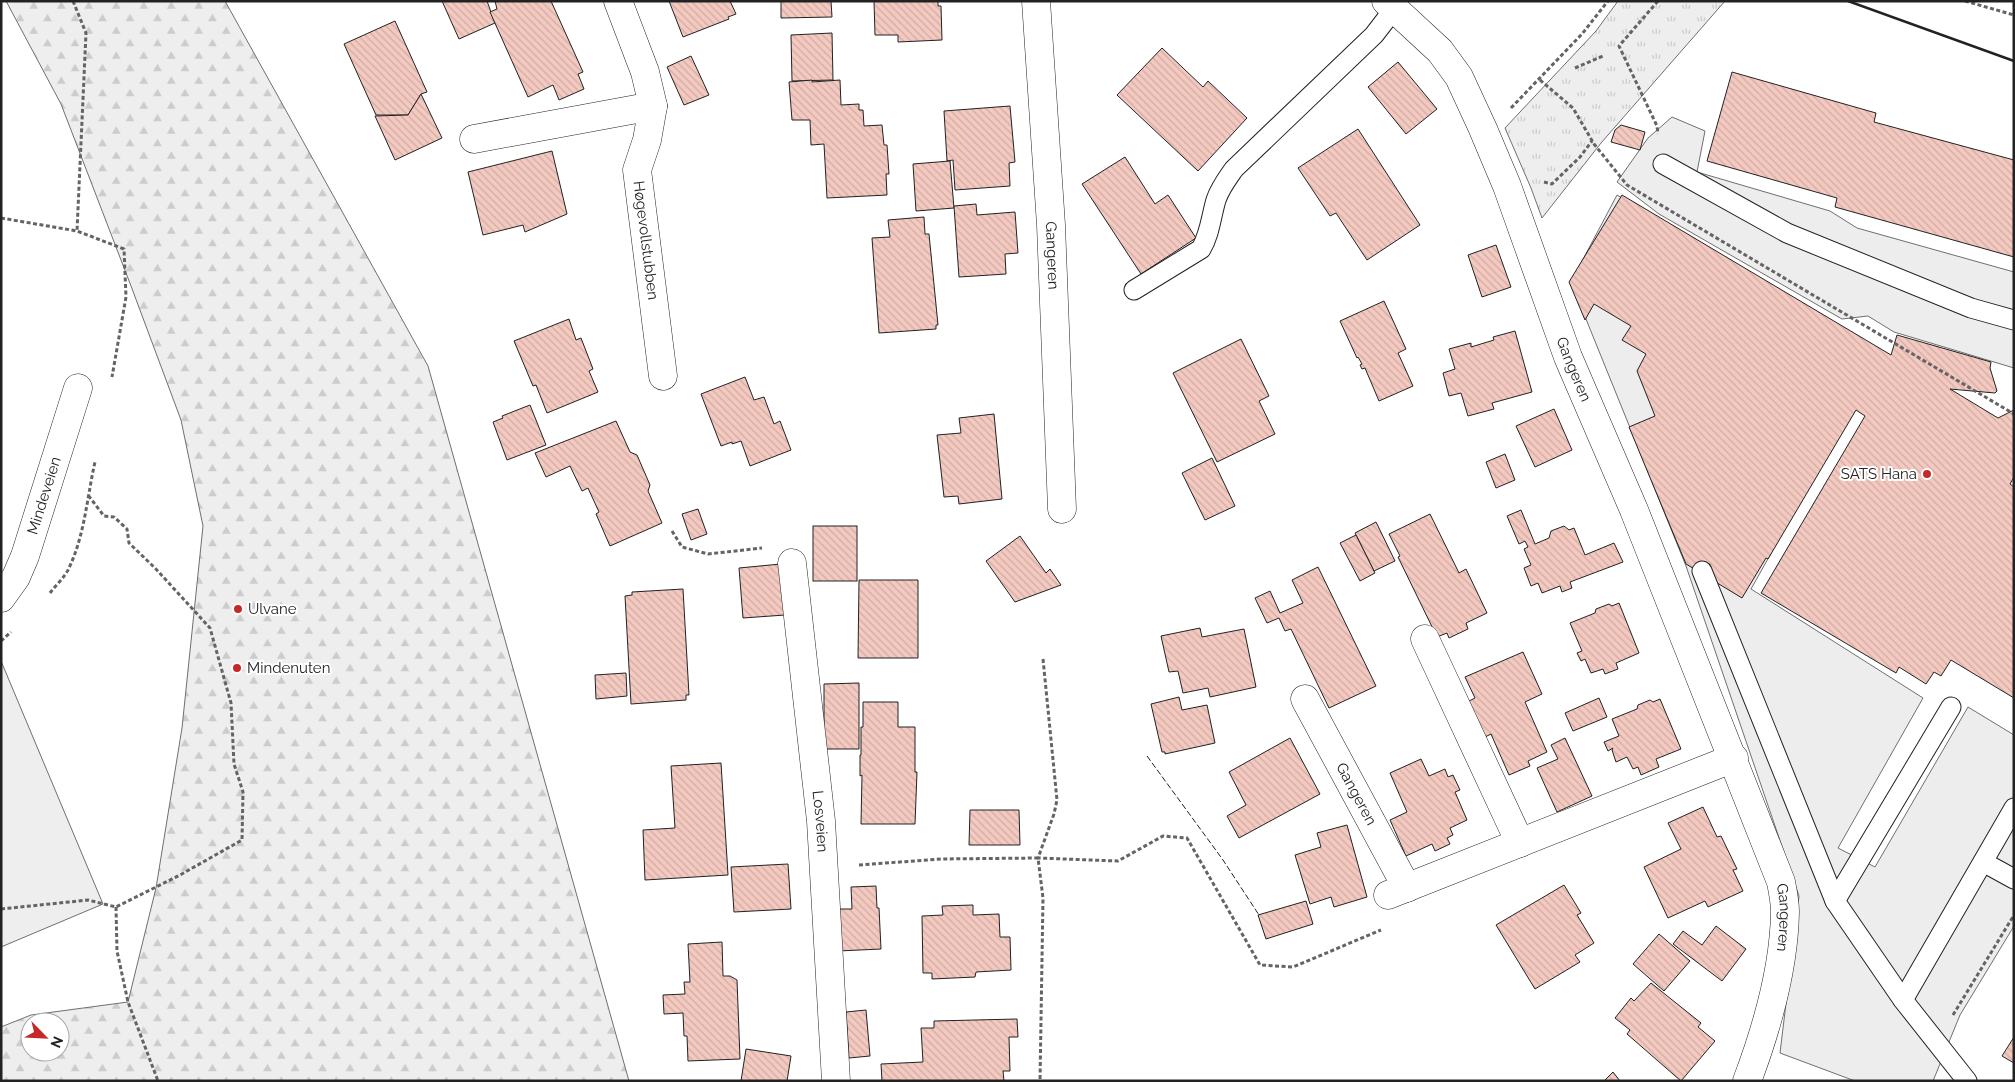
<svg xmlns="http://www.w3.org/2000/svg" width="2015" height="1082" font-family="Raleway,sans-serif">
<style>
.forest{fill:url(#forest-firs);stroke:#6f6f6f;fill-rule:evenodd}
.park{fill:url(#park-tufts);stroke:#6f6f6f}
.pitch{fill:#eee;stroke:#6f6f6f}
.parking{fill:#ededed;stroke:#6f6f6f}
.building{fill:url(#building-back-hatch);stroke:#222}
.lines{fill:none;stroke-linecap:round;stroke-linejoin:round}
.lane-casing{stroke:#222;stroke-width:21}
.street-casing{stroke:#222;stroke-width:29}
.path{stroke:#646464;stroke-width:3;stroke-dasharray:4 2.5;stroke-linecap:butt}
.lane{stroke:#fff;stroke-width:19}
.street{stroke:#fff;stroke-width:28}
.fence{stroke:#222;stroke-width:1;stroke-dasharray:6 2.5;stroke-linecap:butt}
.wall{stroke:#222;stroke-width:2.5}
.poi-dot{fill:#c62828;stroke:#fff;stroke-width:2}
.labels{text-anchor:middle;dominant-baseline:central;stroke-width:4;stroke-linejoin:round;paint-order:stroke}
.street-label{font-size:15px;fill:#222;stroke:#fff}
.poi-label{font-size:15px;fill:#222;stroke:#fff;text-anchor:start}
</style>
<defs>
<pattern id="forest-firs" width="22" height="20" patternUnits="userSpaceOnUse" patternTransform="scale(1.25)"><rect width="22" height="20" fill="#eee"/><path d="M5 1l3.5 6h-7zM16 11l3.5 6h-7z" fill="#ccc"/></pattern>
<pattern id="park-tufts" width="24" height="20" patternUnits="userSpaceOnUse" patternTransform="scale(1.25)"><rect width="24" height="20" fill="#eee"/><path d="M3 7l-1-3M5 7V3M7 7l1-3M15 17l-1-3M17 17v-4M19 17l1-3" fill="none" stroke="#ccc"/></pattern>
<pattern id="building-back-hatch" width="6" height="6" patternUnits="userSpaceOnUse" patternTransform="scale(1.25)"><rect width="6" height="6" fill="#f3c9c0"/><path d="M-1 5l2 2M0 0l6 6M5-1l2 2" fill="none" stroke="#d0aca5"/></pattern>
</defs>
<rect width="100%" height="100%" fill="#fff"/>
<path class="forest" d="M6,1H225L428,366L629,1081H1V1027L31,1015L128,1002L156,888L182,728L203,526L181,420L131,286L61,104ZM30,1022H60V1052H30Z"/>
<polygon class="park" points="1618,1 1725,1 1601,143 1542,218 1531,188 1505,128 1596,31"/>
<polygon class="pitch" points="1,661 103,904 1,947"/>
<g class="parking">
<polygon points="1672,117 1705,131 1697,172 1830,211 1857,228 2014,272 2014,368 1894,332 1868,316 1842,319 1659,214 1617,182 1648,138"/>
<polygon points="1617,195 1856,340 1851,411 1751,589 1923,698 1838,848 1875,867 1968,707 2014,735 2014,926 1960,1015 1933,1081 1855,1081 1780,1053 1799,896 1686,566 1571,282"/>
</g>
<g class="building">
<polygon points="442,1 487,1 495,23 459,39"/>
<polygon points="495,1 551,1 583,72 578,74 584,89 559,100 553,85 528,97 490,12 497,9"/>
<polygon points="669,1 730,1 736,14 728,17 729,19 683,37"/>
<polygon points="781,1 831,1 832,17 781,18"/>
<polygon points="874,1 938,1 938,6 941,6 942,40 898,42 898,35 875,35"/>
<polygon points="395,21 427,92 421,94 408,115 376,115 344,44"/>
<polygon points="832,33 833,80 792,81 791,35"/>
<polygon points="1162,48 1203,87 1208,81 1247,118 1198,171 1117,95"/>
<polygon points="691,56 709,95 684,105 667,67"/>
<polygon points="1398,62 1437,109 1406,134 1368,87"/>
<polygon points="1732,72 1876,113 1874,122 2014,160 2014,257 1835,207 1837,198 1707,161"/>
<polygon points="812,80 812,82 840,80 841,105 859,104 859,110 863,110 864,126 882,125 884,145 887,145 889,174 886,174 887,195 827,198 824,144 811,145 810,120 792,120 789,82"/>
<polygon points="421,94 442,138 395,160 375,116 408,115"/>
<polygon points="1010,106 1015,162 1009,163 1010,186 955,190 953,160 947,161 944,111"/>
<polygon points="1621,125 1645,132 1640,150 1611,142 1615,130"/>
<polygon points="1358,129 1420,225 1367,260 1336,213 1330,216 1298,168"/>
<polygon points="552,151 567,214 525,232 523,225 483,235 468,172"/>
<polygon points="1125,157 1155,204 1168,195 1196,238 1141,274 1082,184"/>
<polygon points="950,161 954,208 916,211 913,164"/>
<polygon points="1622,195 1891,355 1897,335 1991,362 1990,368 1997,391 1995,393 1950,389 1998,418 2014,410 2014,477 2010,484 2014,487 2014,698 1951,660 1941,676 1934,672 1926,684 1899,667 1896,673 1761,593 1865,416 1856,410 1768,559 1766,558 1742,598 1686,564 1629,427 1655,416 1637,371 1646,354 1622,340 1631,326 1594,304 1585,320 1569,282"/>
<polygon points="976,204 977,215 1015,212 1018,253 1005,254 1006,274 959,277 954,206"/>
<polygon points="924,217 925,234 929,234 938,325 936,325 936,329 879,333 872,238 890,237 888,220"/>
<polygon points="1496,245 1511,287 1482,297 1468,255"/>
<polygon points="1384,301 1406,349 1398,353 1413,386 1379,401 1365,368 1362,369 1360,365 1362,364 1358,357 1357,358 1340,321"/>
<polygon points="569,319 576,340 581,338 593,369 589,371 598,392 547,413 536,385 533,386 514,341"/>
<polygon points="1515,331 1532,392 1492,403 1494,409 1468,416 1461,393 1449,396 1443,373 1455,369 1449,349 1471,343 1471,347 1494,340 1493,337"/>
<polygon points="1241,339 1269,396 1259,401 1275,434 1217,462 1173,373"/>
<polygon points="745,377 754,400 764,397 774,424 780,421 791,450 750,466 741,441 732,444 732,442 721,446 701,394"/>
<polygon points="530,405 546,445 507,460 493,422 503,418 502,416"/>
<polygon points="1554,409 1572,450 1535,467 1516,426"/>
<polygon points="994,414 1002,499 959,504 958,496 944,497 937,435 961,433 959,418"/>
<polygon points="616,421 630,452 637,455 650,485 648,491 662,523 610,546 596,514 599,512 588,488 582,491 570,466 546,477 535,453"/>
<polygon points="1505,454 1515,480 1496,488 1486,462"/>
<polygon points="1212,458 1235,506 1205,520 1182,473"/>
<polygon points="698,509 707,534 691,540 682,514"/>
<polygon points="1521,510 1535,544 1549,538 1551,531 1564,526 1569,530 1574,528 1585,555 1614,543 1623,562 1570,582 1572,588 1562,592 1560,586 1542,593 1538,583 1531,586 1524,568 1531,565 1524,549 1528,547 1525,541 1519,544 1507,516"/>
<polygon points="1430,514 1459,573 1466,569 1487,613 1466,623 1468,629 1449,638 1447,633 1437,637 1398,557 1400,556 1389,534"/>
<polygon points="1376,522 1395,561 1374,571 1355,533"/>
<rect x="813" y="526" width="44" height="55"/>
<polygon points="1356,535 1375,573 1360,581 1340,543"/>
<polygon points="1020,536 1046,573 1050,569 1061,585 1015,602 986,561"/>
<polygon points="781,564 785,615 743,618 739,568"/>
<polygon points="1318,567 1376,686 1329,708 1291,629 1285,631 1279,618 1267,623 1255,598 1270,591 1280,613 1303,603 1292,580"/>
<polygon points="859,580 918,580 918,658 858,658"/>
<polygon points="683,589 689,695 686,695 686,700 631,704 625,596 632,595 632,592"/>
<polygon points="1619,603 1639,653 1616,663 1618,669 1605,674 1603,669 1591,673 1585,659 1581,661 1577,653 1582,651 1570,623 1595,613 1596,609 1609,604 1612,606"/>
<polygon points="1200,628 1202,637 1244,629 1256,687 1210,697 1208,688 1183,693 1178,671 1169,672 1161,636"/>
<polygon points="1523,652 1542,694 1525,702 1547,752 1528,761 1530,766 1509,775 1491,734 1483,738 1467,702 1475,698 1465,677"/>
<polygon points="626,673 627,696 596,699 595,675"/>
<polygon points="859,683 859,749 824,749 824,684"/>
<polygon points="1179,697 1182,710 1207,705 1215,743 1165,754 1165,752 1162,752 1151,704"/>
<polygon points="1599,698 1607,717 1573,731 1565,713"/>
<polygon points="1660,699 1681,749 1656,759 1659,767 1641,775 1638,767 1633,769 1627,757 1616,762 1612,750 1613,748 1608,751 1604,742 1619,736 1612,719 1637,709 1638,705 1650,700 1653,702"/>
<polygon points="863,702 898,702 898,727 915,727 915,772 917,772 915,824 861,824 862,775 860,776 860,755 861,755 861,727 863,727"/>
<polygon points="1290,738 1320,794 1239,838 1227,816 1246,805 1229,772"/>
<polygon points="1565,738 1592,796 1557,812 1537,768 1558,759 1551,745"/>
<polygon points="1421,759 1429,776 1445,769 1448,777 1453,775 1460,790 1455,792 1467,820 1450,828 1453,835 1447,838 1450,844 1435,851 1432,844 1406,856 1390,820 1407,812 1390,773"/>
<polygon points="721,763 728,875 645,880 643,830 675,828 671,766"/>
<polygon points="1703,807 1717,837 1721,836 1737,869 1733,870 1743,891 1708,907 1705,901 1668,918 1644,867 1681,849 1668,823"/>
<polygon points="970,810 1019,810 1020,845 969,845"/>
<polygon points="1347,825 1367,897 1334,907 1331,897 1310,904 1295,855 1321,847 1317,833"/>
<polygon points="788,864 791,909 734,912 731,867"/>
<polygon points="1564,885 1581,913 1577,915 1594,943 1575,955 1580,962 1535,989 1496,925"/>
<polygon points="876,886 877,908 879,908 881,949 838,951 836,909 852,909 851,887"/>
<polygon points="1306,901 1313,924 1266,939 1258,915"/>
<polygon points="973,905 973,915 999,914 1000,937 1010,937 1011,970 976,972 975,977 932,979 932,973 923,973 922,916 943,915 942,906"/>
<polygon points="1716,926 1746,949 1722,981 1673,944 1683,931 1702,945"/>
<polygon points="1659,934 1690,961 1664,991 1633,964"/>
<polygon points="722,942 723,976 730,976 737,980 740,1059 688,1061 687,1036 684,1036 683,1013 664,1014 663,995 685,994 684,982 690,982 688,944"/>
<polygon points="1651,983 1701,1023 1698,1027 1715,1041 1681,1081 1627,1034 1630,1030 1615,1018 1631,998 1634,1001"/>
<polygon points="866,1010 870,1056 849,1058 846,1012"/>
<polygon points="1017,1019 1018,1037 1009,1037 1010,1071 1003,1071 1004,1081 882,1081 881,1064 923,1062 921,1028 934,1028 934,1021"/>
<polygon points="2014,1037 2014,1063 2002,1056"/>
<polygon points="746,1049 791,1056 787,1081 741,1081"/>
<polygon points="1613,1072 1620,1081 1604,1081"/>
</g>
<g class="lines">
<defs>
<g id="lane">
<polyline points="1663,164 1787,233 1971,308 2014,320"/>
<path d="M1134,290L1201,249C1210,234 1211,217 1216,200C1220,188 1227,179 1234,169L1374,35L1394,9"/>
<polyline points="1702,571 1835,901 1903,1000 1967,1081"/>
<polyline points="1983,862 2014,879"/>
<polyline points="1835,901 1951,707"/>
<polyline points="1903,1000 2014,808"/>
</g>
<g id="street">
<path id="s1" d="M618,1L645,72L653,106L647,140L637,170L663,376"/>
<path id="s2" d="M1036,1L1051,225L1062,509"/>
<path id="s3" d="M1386,1L1440,51L1459,77L1483,129L1507,186L1568,357L1634,510L1781,882C1783,892 1785,902 1785,912C1784,969 1767,1028 1747,1081"/>
<polyline points="474,139 653,106"/>
<path id="s4" d="M792,563L821,821L836,1081"/>
<path id="s5" d="M1,598L16,577L25,556L78,388"/>
<polyline points="1425,639 1520,843"/>
<path id="s6" d="M1305,699L1407,888"/>
<polyline points="1388,895 1734,758"/>
</g>
</defs>
<use href="#lane" class="lane-casing"/>
<use href="#street" class="street-casing"/>
<g class="path">
<polyline points="73,1 86,33 77,231"/>
<polyline points="1658,1 1619,46 1657,126 1658,134"/>
<polyline points="1965,1 2014,15"/>
<polyline points="1575,68 1603,56"/>
<polyline points="1540,80 1573,108 1594,144 1627,185 2014,414"/>
<polyline points="1511,108 1582,34 1608,1"/>
<polyline points="1544,182 1552,184 1580,157 1592,141"/>
<polyline points="1,218 77,231 124,249 126,297 112,377"/>
<polyline points="672,531 682,547 708,554 762,548"/>
<path d="M50,593C56,585 65,577 69,568C85,534 87,497 95,462"/>
<polyline points="1,641 11,632"/>
<polyline points="1043,659 1057,800 1054,814 1038,858 1118,861 1163,836 1187,838 1260,965 1293,967 1381,930"/>
<polyline points="859,865 941,859 1038,858 1043,898 1040,1081"/>
<polyline points="116,907 117,951 128,1002 158,1081"/>
<polyline points="1,909 88,900 116,907 180,875 242,840 243,792 234,764 231,703 210,628 155,568 129,543 127,529 114,517 104,516 88,495"/>
<polyline points="1953,1015 2014,915"/>
</g>
<use href="#lane" class="lane"/>
<use href="#street" class="street"/>
<polyline class="fence" points="1147,756 1223,860 1259,915"/>
<polyline class="wall" points="1848,1 2014,61"/>
</g>
<g class="poi-dot">
<circle cx="1927" cy="474" r="5"/>
<circle cx="238" cy="609" r="5"/>
<circle cx="237" cy="668" r="5"/>
</g>
<g class="labels">
<g class="street-label">
<text stroke="none"><textPath href="#s1" startOffset="248">Høgevollstubben</textPath></text>
<text stroke="none"><textPath href="#s2" startOffset="255">Gangeren</textPath></text>
<text stroke="none"><textPath href="#s3" startOffset="420">Gangeren</textPath></text>
<text stroke="none"><textPath href="#s5" startOffset="112">Mindeveien</textPath></text>
<text stroke="none"><textPath href="#s6" startOffset="108">Gangeren</textPath></text>
<text stroke="none"><textPath href="#s4" startOffset="260">Losveien</textPath></text>
<text stroke="none"><textPath href="#s3" startOffset="1009">Gangeren</textPath></text>
</g>
<g class="poi-label">
<text x="1917" y="474" text-anchor="end">SATS Hana</text>
<text x="248" y="609">Ulvane</text>
<text x="247" y="668">Mindenuten</text>
</g>
</g>
<rect width="2015" height="1082" fill="none" stroke="#222222" stroke-width="5"/>
<g transform="translate(45 1037) rotate(114)"><circle r="24" fill="#ffffff" stroke="#a7a7a7"/>
<path d="M0-4L9 19L0 12L-9 19Z" fill="#c62828"/>
<text y="-8" font-size="14" font-weight="bold" text-anchor="middle" fill="#222222">N</text>
</g>
</svg>
